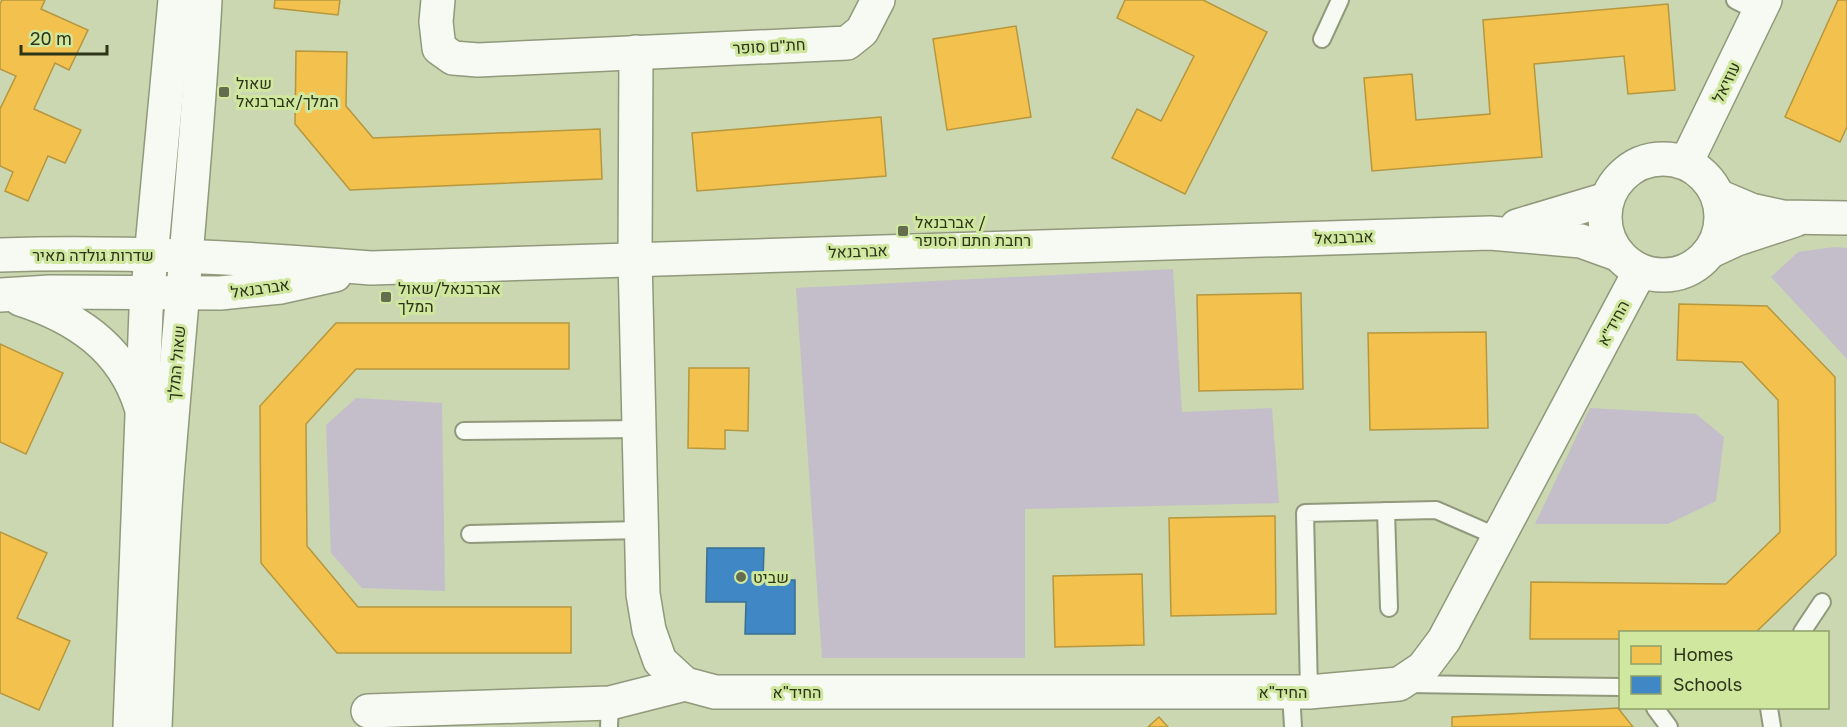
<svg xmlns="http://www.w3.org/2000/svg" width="1847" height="727" font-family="'Golos Text',Heebo,sans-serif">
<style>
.green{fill:#c4beca}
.homes{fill:#f2c14e;stroke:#b7973e;stroke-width:1.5}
.schools{fill:#3f88c5;stroke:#3a6f91;stroke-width:1.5}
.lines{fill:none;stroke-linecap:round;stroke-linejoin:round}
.service-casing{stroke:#90997b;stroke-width:20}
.minor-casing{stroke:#90997b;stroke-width:36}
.tertiary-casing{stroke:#90997b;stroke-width:36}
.service{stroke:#f7f9f3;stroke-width:16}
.minor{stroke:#f7f9f3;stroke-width:33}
.tertiary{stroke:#f7f9f3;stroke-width:33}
.poi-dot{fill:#646e4e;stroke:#d0e7a0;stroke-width:2}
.labels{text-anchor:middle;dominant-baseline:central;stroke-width:6;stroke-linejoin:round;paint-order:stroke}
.street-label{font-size:16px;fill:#2d3519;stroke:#d0e7a0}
.poi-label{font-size:16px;fill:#2d3519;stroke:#d0e7a0;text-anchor:start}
</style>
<rect width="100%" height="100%" fill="#cad7b0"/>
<g class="green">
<polygon points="1835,247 1847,248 1847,359 1771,277 1798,252"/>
<polygon points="1173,269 1182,412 1272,408 1279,503 1025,509 1025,658 822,658 796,288"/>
<polygon points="356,398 442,403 445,591 362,588 331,553 326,425"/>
<polygon points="1590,408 1696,414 1724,437 1716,501 1668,524 1535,524"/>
</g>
<g class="homes">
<polygon points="2,0 45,0 41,9 88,30 69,70 55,63 34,109 81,130 65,163 48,156 28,201 5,191 13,172 0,166 0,109 16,76 0,69 0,4"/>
<polygon points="275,0 340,0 338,15 274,8"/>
<polygon points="1125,0 1203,0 1267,32 1185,194 1112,158 1137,109 1161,121 1194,56 1117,18"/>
<polygon points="1838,0 1847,0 1847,127 1840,142 1785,117"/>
<polygon points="1668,4 1675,90 1628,94 1624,56 1534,64 1542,157 1372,171 1364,78 1412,74 1416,120 1490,114 1483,20"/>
<polygon points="1016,26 1031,117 947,130 933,39"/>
<polygon points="296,51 347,52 346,106 373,138 600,129 602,179 350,190 295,124"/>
<polygon points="881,117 886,176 697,191 692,133"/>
<polygon points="1301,293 1303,389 1199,391 1197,295"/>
<polygon points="1679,304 1767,306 1835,377 1836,555 1756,632 1620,632 1620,639 1530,639 1531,582 1726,584 1780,532 1778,400 1742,362 1677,360"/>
<polygon points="336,323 569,323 569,369 356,369 306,424 307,546 358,607 571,607 571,653 337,653 261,563 260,406"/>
<polygon points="1486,332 1488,428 1370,430 1368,333"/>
<polygon points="0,344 63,373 26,454 0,442"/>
<polygon points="689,368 749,368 748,431 725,430 725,449 688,448"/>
<polygon points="1275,516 1276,614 1171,616 1169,518"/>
<polygon points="0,532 47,553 17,618 70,641 39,710 0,693"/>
<polygon points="1142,574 1144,645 1055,647 1053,576"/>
<polygon points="1618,708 1633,727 1452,727 1452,717"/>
<polygon points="1159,717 1168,727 1148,727"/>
</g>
<polygon class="schools" points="707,548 764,548 763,580 795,580 795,634 745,634 746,602 706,602"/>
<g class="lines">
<defs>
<g id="service">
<polyline points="1735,0 1759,12"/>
<polyline points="1322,39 1340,0"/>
<polyline points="464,431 639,429"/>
<polyline points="1386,511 1389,608"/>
<polyline points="470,534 641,530"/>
<polyline points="1802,632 1822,602"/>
<polyline points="1406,684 1620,687"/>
<polyline points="1291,692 1293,727"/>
<polyline points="1309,692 1305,513 1436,510 1498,537"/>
<polyline points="1655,708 1669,727"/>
<polyline points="1769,708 1772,727"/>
<polyline points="609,727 610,703"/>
</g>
<g id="minor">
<polyline points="438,0 436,22 439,48 453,58 478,60 847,43 862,31 878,0"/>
<polyline points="636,52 635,258 643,594 649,630 660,661 685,684 715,692 1309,692 1399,684 1423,668 1444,640 1640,271"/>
<polyline points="1686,163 1765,0"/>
<polyline points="368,711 610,703 685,684"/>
</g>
<g id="tertiary">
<circle cx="1663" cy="217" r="58"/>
<polyline points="1718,196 1751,210 1783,217 1847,218"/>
<polyline points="1517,226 1607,199"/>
<polyline points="1711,251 1737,239 1795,220"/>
<path d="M0,255C124,251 247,258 371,268L1490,233L1581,241L1617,254"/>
<polyline points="0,295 50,292 220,293 281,287 335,275"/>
<path d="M20,299C76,317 123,348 141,407"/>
<polyline points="130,727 146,311 175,0"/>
<path d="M155,727C159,636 161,545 169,454C181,303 197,152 205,0"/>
</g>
</defs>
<use href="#service" class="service-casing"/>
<use href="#minor" class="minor-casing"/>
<use href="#tertiary" class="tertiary-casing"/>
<use href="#service" class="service"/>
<use href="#minor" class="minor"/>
<use href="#tertiary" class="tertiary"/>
</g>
<g class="poi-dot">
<rect x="218" y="86" width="12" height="12" rx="3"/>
<rect x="897" y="225" width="12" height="12" rx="3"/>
<rect x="380" y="291" width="12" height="12" rx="3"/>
<circle cx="741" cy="577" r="6"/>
</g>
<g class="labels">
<g class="street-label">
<text transform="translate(769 46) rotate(-3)">חת"ם סופר</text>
<text transform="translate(1726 82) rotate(-64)">עוזיאל</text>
<text transform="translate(1344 237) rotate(-2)">אברבנאל</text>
<text transform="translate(858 251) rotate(-2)">אברבנאל</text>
<text x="93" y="255">שדרות גולדה מאיר</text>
<text transform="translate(260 288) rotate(-8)">אברבנאל</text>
<text transform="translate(1613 323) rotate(-62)">החיד"א</text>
<text transform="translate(176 363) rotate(-85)">שאול המלך</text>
<text x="797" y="692">החיד"א</text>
<text x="1283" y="692">החיד"א</text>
</g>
<g class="poi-label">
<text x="236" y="83">שאול<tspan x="236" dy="18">המלך/אברבנאל</tspan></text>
<text x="915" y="222">אברבנאל /<tspan x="915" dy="18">רחבת חתם הסופר</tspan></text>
<text x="398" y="288">אברבנאל/שאול<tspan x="398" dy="18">המלך</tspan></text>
<text x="753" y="577">שביט</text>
</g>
</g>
<rect x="1619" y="631" width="210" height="78" fill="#d0e7a0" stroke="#8fa06a" stroke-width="1.5"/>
<rect x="1631" y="646" width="30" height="18" fill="#f2c14e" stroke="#8fa06a" stroke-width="1.5"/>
<text x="1673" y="661" font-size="18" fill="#2d3519">Homes</text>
<rect x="1631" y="676" width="30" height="18" fill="#3f88c5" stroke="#8fa06a" stroke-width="1.5"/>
<text x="1673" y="691" font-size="18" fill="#2d3519">Schools</text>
<path d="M21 45v9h86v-9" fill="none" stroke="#2d3519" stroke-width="3"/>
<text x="30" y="45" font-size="18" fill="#2d3519" stroke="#d0e7a0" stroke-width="4.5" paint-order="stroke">20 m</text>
</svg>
